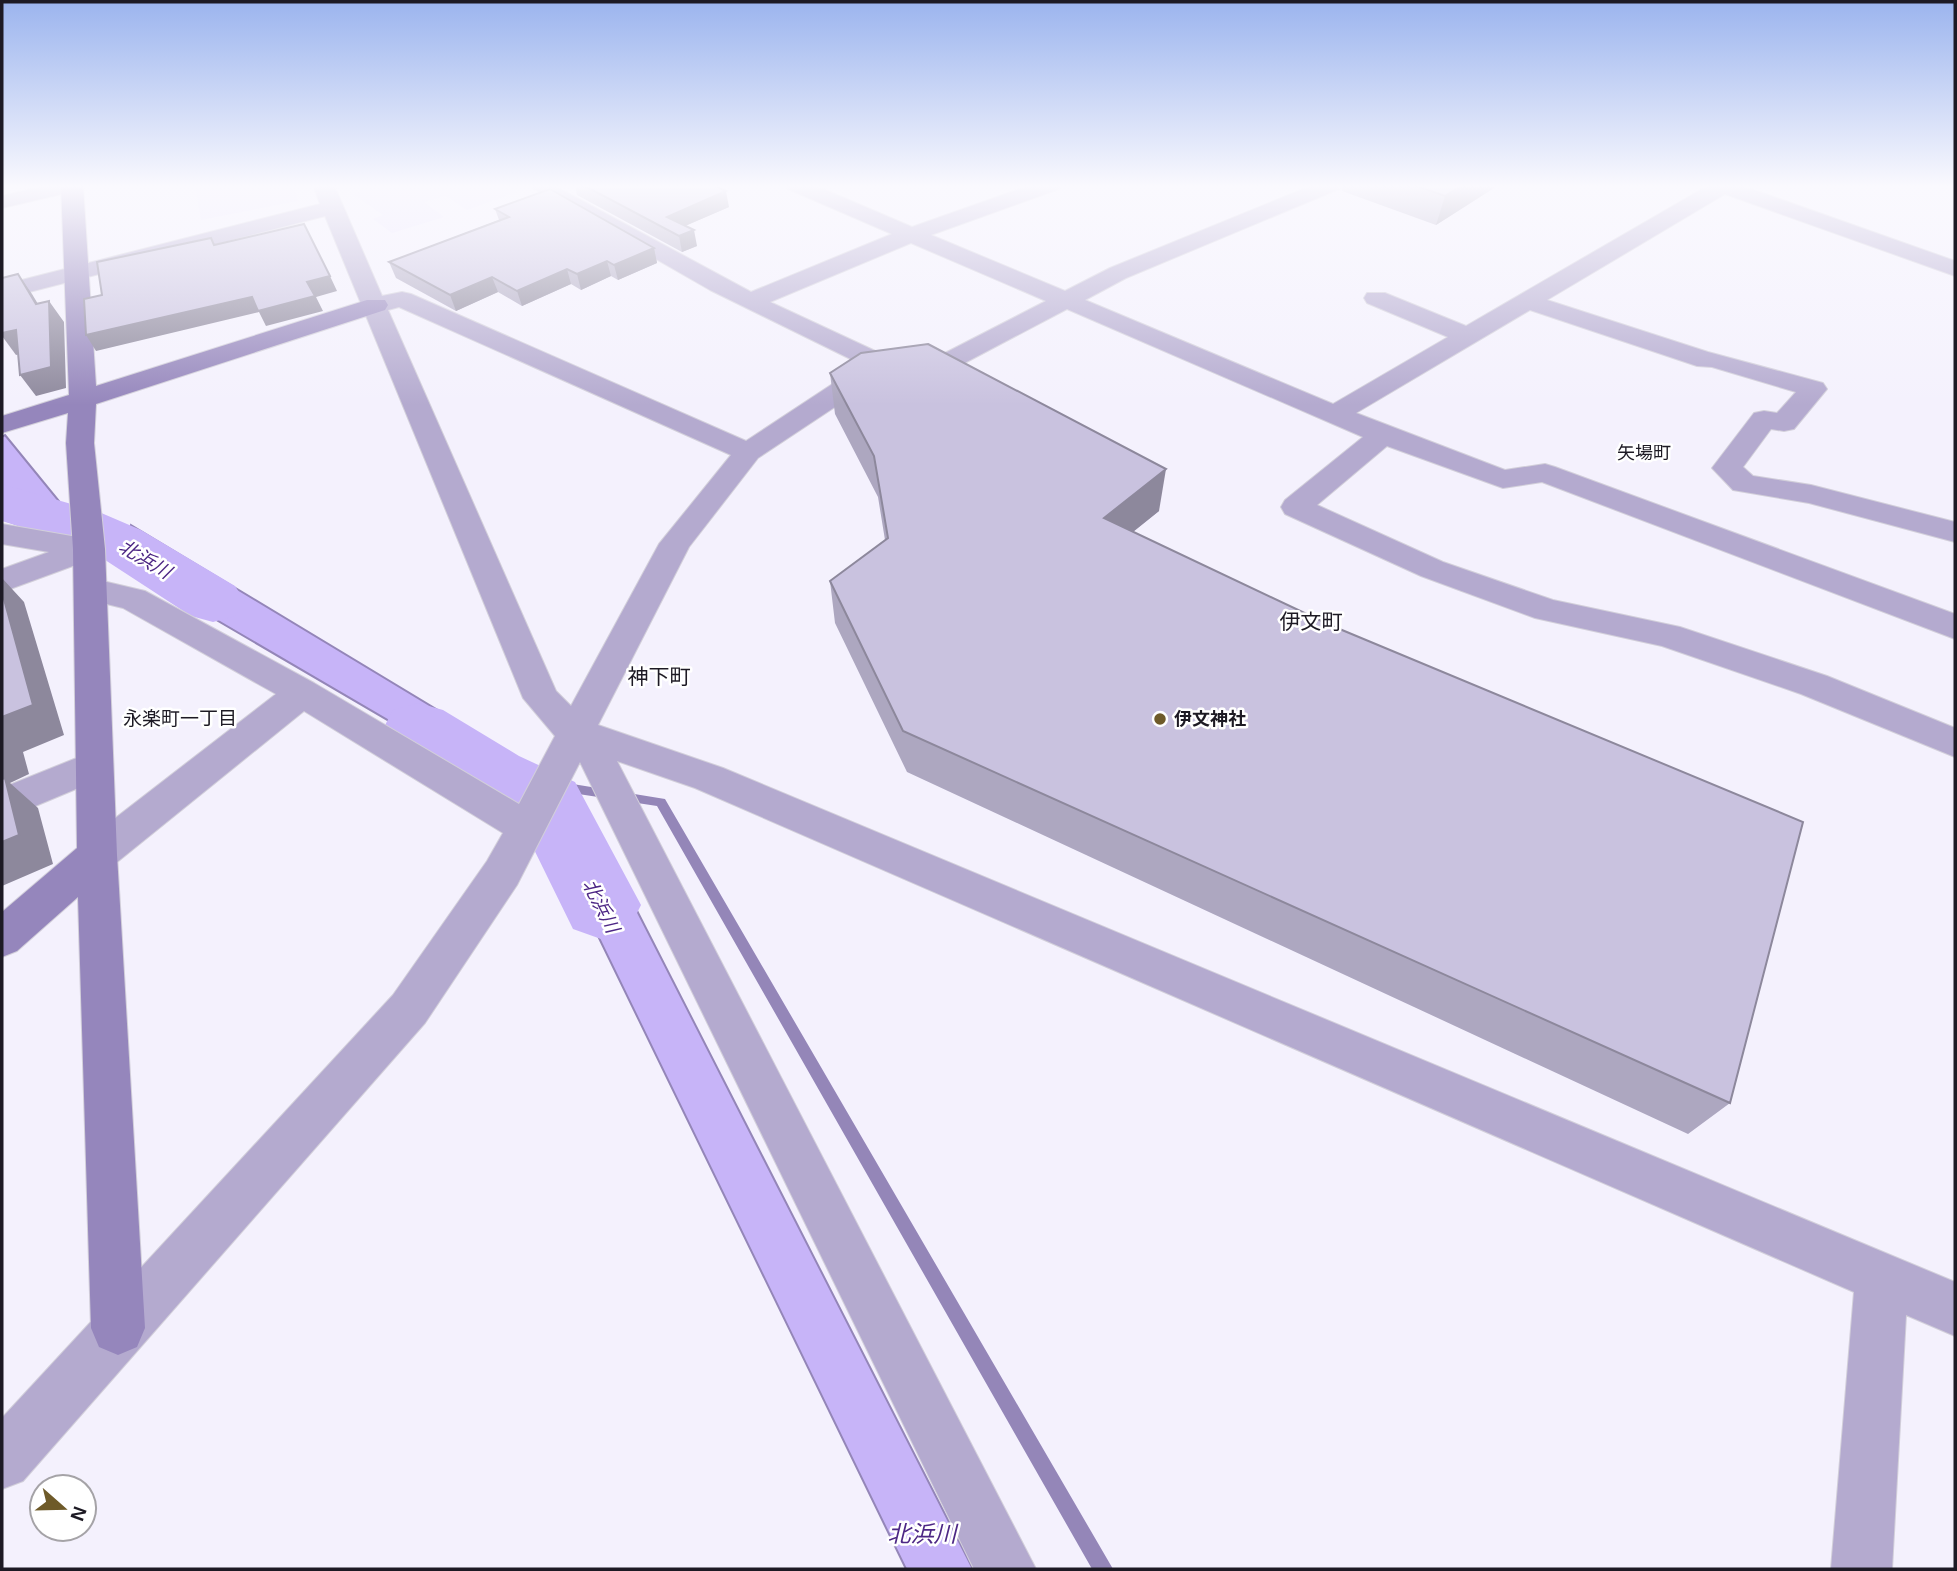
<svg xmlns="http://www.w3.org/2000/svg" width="1957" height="1571" font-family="Arial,'Noto Sans JP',sans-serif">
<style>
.built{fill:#ece6fd}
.water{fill:#c7b4f8;stroke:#9486b8;stroke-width:2}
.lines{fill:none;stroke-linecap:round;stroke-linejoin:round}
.stream{fill:#9486b8;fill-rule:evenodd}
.river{fill:#c7b4f8;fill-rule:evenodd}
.street-casing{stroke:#d2cfda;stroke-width:2}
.secondary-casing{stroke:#d2cfda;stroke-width:2}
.street{fill:#b4aacf;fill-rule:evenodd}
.secondary{fill:#9586bc;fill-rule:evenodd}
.wall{fill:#ada7c0}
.shaded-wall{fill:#8d889c}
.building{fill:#c9c2df;stroke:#8d889c;stroke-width:2}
.poi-dot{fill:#6e5a29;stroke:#fff;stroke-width:2.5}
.labels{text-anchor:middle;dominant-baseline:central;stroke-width:5;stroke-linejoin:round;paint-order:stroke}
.far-quarter-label{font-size:18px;fill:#1d1a24;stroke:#fff}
.poi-label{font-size:18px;font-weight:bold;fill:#1d1a24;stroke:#fff;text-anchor:start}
.water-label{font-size:19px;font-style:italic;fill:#4d2785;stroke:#fff}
.neighbourhood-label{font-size:19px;fill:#1d1a24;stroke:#fff}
.quarter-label{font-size:21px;fill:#1d1a24;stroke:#fff}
.near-water-label{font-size:23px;font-style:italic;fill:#4d2785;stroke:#fff}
</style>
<rect width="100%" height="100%" fill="#f4f1fd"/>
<g class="built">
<polygon points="195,185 294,185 298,201 201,220"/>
<polygon points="368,185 506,185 517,192 467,210 446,196 424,202 444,217 392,233 373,219 383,215 353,194 365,190 363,187"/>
</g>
<g class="water">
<polygon points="5,435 63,506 55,538 2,519 2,437"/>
<polygon points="131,525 519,759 502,787 124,566"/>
<polygon points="579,797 973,1569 906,1569 543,823"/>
</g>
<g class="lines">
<polygon class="stream" points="493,771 665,799 1113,1569 1092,1569 657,806 493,781 489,779 487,776 489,773"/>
<g class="river">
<polygon points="2,484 99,512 141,530 235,586 245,601 235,616 213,622 191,616 99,556 57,538 2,521"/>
<polygon points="418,703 443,710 519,756 575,782 641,905 629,929 601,939 573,929 521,823 467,796 393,748 383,729 393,710"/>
</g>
<defs>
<g id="street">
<polygon points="47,185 83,186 79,190 2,208 2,196"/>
<path d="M313,185H334L382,296L402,292L411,294L746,441L837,381L877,372L710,290L527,185H553L751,292L892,234L788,189L785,185H814L912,227L1031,185H1062L1059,189L931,235L1065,291L1110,268L1313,185H1342L1339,189L1126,278L1085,300L1333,404L1448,337L1367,303L1364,298L1367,293H1385L1466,326L1709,185H1740L1955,261V276L1725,194L1547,300L1708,352L1823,383L1827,389L1794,429L1784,431L1771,429L1743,467L1753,476L1811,485L1955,522V542L1809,503L1733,490L1712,468L1754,413L1764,411L1777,413L1796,392L1712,367L1697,366L1530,310L1356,413L1505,470L1545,464L1555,467L1955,614V639L1542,482L1503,488L1387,446L1317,505L1443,562L1553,600L1680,627L1827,676L1955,728V757L1801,694L1662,646L1535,618L1421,576L1285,514L1281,507L1285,500L1363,437L1067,309L923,385L883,387L856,393L758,458L689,547L598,725L723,768L1955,1282V1336L1906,1315L1892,1569H1831L1854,1292L695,788L617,761L1036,1569H974L580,762L517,885L425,1023L23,1481L2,1489V1418L393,995L487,861L503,833L304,711L111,867L97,872L83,867L77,855L83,843L276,694L123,608L78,597L74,589L78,581L90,578L145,591L314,683L519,804L555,736L523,698L325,216L2,299V285L320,204ZM911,243L1046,301L914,369L770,302ZM399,307L731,455L659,544L571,706L556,691L388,310Z"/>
<polygon points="2,524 89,539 100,542 105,549 100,556 2,592 2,569 49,552 2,544"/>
<polygon points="94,751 107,756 113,766 107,776 2,820 2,788"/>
</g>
<polygon id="secondary" points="61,185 83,185 96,386 367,300 385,300 388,305 385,310 96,404 94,443 105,549 117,855 145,1328 137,1347 118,1355 99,1347 91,1328 78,897 17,951 2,957 2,912 77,848 73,549 66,443 68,413 2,433 2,416 69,395"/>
</defs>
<use href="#street" class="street-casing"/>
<use href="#secondary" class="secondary-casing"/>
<use href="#street" class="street"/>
<use href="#secondary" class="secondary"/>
</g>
<g class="wall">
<polygon points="575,185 713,185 729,207 685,226 697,246 682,252 577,195"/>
<polygon points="1343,185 1494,185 1494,188 1436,225 1342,191"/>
<polygon points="495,209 654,248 657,263 618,280 611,276 581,290 571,284 522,306 498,292 456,311 396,278 389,262 499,220"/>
<polygon points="830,373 1159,511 1133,532 1730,1103 1688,1134 907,772 835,623 830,581 885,540 878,497 835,414"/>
</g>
<g class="shaded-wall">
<polygon points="1462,185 1494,185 1494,188 1436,225 1445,196"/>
<polygon points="726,191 729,207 671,232 667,217"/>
<polygon points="694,230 697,246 682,252 679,236"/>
<polygon points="654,248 657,263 618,280 614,265"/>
<polygon points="607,261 611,276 581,290 577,274"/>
<polygon points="567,269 571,284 522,306 517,291"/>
<polygon points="18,274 32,294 50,324 49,301 64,322 66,388 36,396 20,375 36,304"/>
<polygon points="330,276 337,291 316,297 323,311 266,326 259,312 96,351 86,335"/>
<polygon points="492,277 498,292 456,311 450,295"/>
<polygon points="16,330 31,351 16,355 2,336 2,333"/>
<polygon points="1166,469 1159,511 1099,559 1104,518"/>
<polygon points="2,578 24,602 64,735 23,752 29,774 10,783 38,808 53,864 2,886"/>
</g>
<g class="building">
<polygon points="583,185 713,185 726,191 667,217 694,230 679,236"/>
<polygon points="1414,185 1462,185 1445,196"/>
<polygon points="550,189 654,248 614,265 607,261 577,274 567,269 517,291 492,277 450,295 389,262 509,217 495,209"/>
<polygon points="304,224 330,276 307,282 315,296 258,311 252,297 86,335 84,299 102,295 97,262 211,238 214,245"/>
<polygon points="18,274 36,304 49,301 51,367 20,375 16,330 2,333 2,278"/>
<polygon points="928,344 1166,469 1104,518 1330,625 1803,822 1730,1103 903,731 830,581 888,538 874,456 830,373 861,353"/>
<polygon points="2,592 33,705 2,717"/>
<polygon points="5,778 19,835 2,842 2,779"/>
</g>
<linearGradient id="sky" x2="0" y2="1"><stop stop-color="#9bb4ee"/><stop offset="0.46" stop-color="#faf9fe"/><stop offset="1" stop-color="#faf9fe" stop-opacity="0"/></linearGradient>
<rect width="1957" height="405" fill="url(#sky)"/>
<circle class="poi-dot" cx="1160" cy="719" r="7"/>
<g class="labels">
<g class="far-quarter-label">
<text x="1644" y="453">矢場町</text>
</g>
<g class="poi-label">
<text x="1174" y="719">伊文神社</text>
</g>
<g class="water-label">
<text transform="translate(145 559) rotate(31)">北浜川</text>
<text transform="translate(601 906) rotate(63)">北浜川</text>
</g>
<g class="neighbourhood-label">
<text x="180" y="718">永楽町一丁目</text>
</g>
<g class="quarter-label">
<text x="1311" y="621">伊文町</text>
<text x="659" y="676">神下町</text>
</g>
<g class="near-water-label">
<text x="922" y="1534">北浜川</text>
</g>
</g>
<rect width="1957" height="1571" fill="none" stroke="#1d1a24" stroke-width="7"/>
<g transform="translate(63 1508) rotate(110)"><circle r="33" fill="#ffffff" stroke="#a5a3a7" stroke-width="2"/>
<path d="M0-5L12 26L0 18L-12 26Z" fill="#6e5a29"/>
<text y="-10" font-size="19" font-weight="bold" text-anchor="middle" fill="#1d1a24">N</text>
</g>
</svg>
